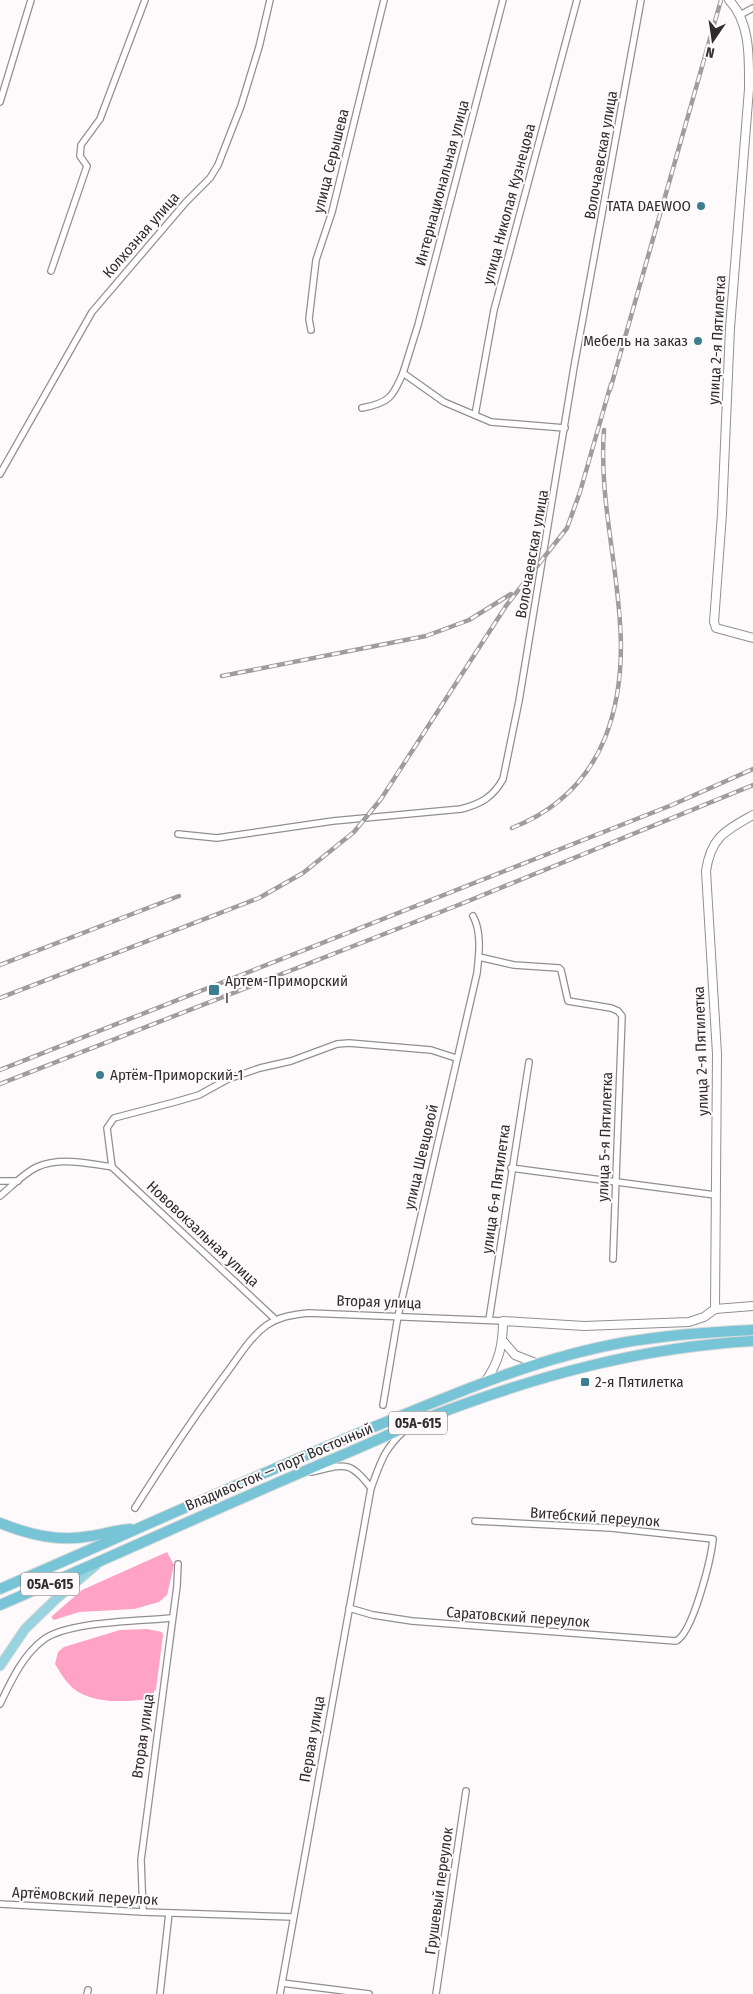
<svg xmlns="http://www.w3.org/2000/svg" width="753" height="1994" font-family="'Fira Sans Condensed',sans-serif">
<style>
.forest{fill:#fea2c6}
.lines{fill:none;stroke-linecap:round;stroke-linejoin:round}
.minor-casing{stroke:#938e90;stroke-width:8}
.secondary-casing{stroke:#938e90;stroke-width:10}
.primary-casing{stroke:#d9d9d9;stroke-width:11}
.trunk-casing{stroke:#d9d9d9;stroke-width:12}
.minor{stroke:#fff;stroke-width:5.5}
.secondary{stroke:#fff;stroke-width:8}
.primary{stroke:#98d3e0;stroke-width:9}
.trunk{stroke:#76c4d6;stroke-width:10}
.rail-casing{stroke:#9f9c9e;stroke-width:4.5}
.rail{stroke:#fefafc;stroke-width:2.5;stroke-dasharray:8;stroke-linecap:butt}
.poi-dot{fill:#3b7f8e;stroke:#fefafc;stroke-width:2}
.labels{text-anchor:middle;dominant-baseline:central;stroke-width:4;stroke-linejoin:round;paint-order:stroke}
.shield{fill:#fefafc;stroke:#6c6a6b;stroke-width:1}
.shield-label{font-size:14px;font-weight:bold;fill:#2e2c2d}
.street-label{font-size:15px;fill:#2e2c2d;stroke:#fefafc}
.poi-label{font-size:15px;fill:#2e2c2d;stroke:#fefafc;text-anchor:start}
</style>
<rect width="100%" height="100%" fill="#fefafc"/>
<g class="forest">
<polygon points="167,1552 174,1565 167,1595 159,1602 134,1609 79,1612 54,1620 51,1617 82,1590"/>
<path d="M147,1629L162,1632L163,1635L156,1689L149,1699C124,1702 86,1705 68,1683C63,1678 59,1670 55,1664L58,1652L64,1647L120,1630Z"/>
</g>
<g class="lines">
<defs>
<g id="minor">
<polyline points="740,15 753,8"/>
<polyline points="0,102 31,0"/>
<polyline points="51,271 87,166 80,156 81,145 100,119 145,0"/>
<polyline points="311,330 309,319 316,260 332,212 384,0"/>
<polyline points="403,373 418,325 503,0"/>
<path d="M362,408C389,403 393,397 403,373L444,402L491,422L565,428"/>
<polyline points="475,415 494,310 577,0"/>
<polyline points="0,474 92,312 186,202 210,178 218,165 241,106 259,47 270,0"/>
<path d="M178,834L217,838L333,821L461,809C481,804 493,797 503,779L519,701L574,367L641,0"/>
<polyline points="479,957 514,965 559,968 561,970 568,1001 611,1008 618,1011 622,1016 613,1259"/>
<polyline points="112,1167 107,1128 114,1118 175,1102 199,1095 228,1079 260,1068 291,1061 337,1044 349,1043 431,1050 456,1058"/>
<polyline points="511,1168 715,1195"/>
<polyline points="0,1181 18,1181"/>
<path d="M0,1196C11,1187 24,1173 37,1167C59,1157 89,1163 112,1167L276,1320"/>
<polyline points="489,1320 529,1062"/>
<path d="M383,1405L398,1316L477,973C479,955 482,932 473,916"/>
<path d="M311,1472C344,1465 349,1459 371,1488"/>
<path d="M135,1508C164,1462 193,1418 225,1375C238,1358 250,1337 267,1325C280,1316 293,1315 308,1313L503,1321"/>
<path d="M349,1608L373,1615L412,1621L676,1641C693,1633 711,1559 713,1539L611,1528L475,1521"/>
<path d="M0,1704C11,1681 23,1655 43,1640C67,1621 141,1621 172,1618"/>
<polyline points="0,1904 143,1912 293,1917"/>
<polyline points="143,1912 141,1860 177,1586 178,1564"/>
<polyline points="282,1983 369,1994"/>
<polyline points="87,1994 88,1990"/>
<polyline points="160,1994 169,1913"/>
<path d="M280,1994L371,1488C381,1462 383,1450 405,1430"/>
<polyline points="436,1994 466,1791"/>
</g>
<g id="secondary">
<path d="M729,0C751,23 749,59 749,89L730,328L722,514L714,622L716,628L753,638"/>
<path d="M715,1309L717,1054L706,871C711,837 725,831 753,815"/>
<polyline points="715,1309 753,1306"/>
<polyline points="503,1341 515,1355 538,1364"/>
<path d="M485,1382C499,1362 503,1345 503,1321L584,1326L689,1322L704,1317L715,1309"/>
</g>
<polyline id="primary" points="0,1666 25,1629 56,1599 96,1565"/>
<g id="trunk">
<path d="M0,1523C30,1535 59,1542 91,1536C104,1534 116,1530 130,1529"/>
<path d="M0,1589C127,1534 253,1476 381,1424C458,1392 538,1358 621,1343C665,1335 709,1332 753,1330"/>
<path d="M0,1605C116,1555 230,1502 347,1453C376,1441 404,1427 432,1416C536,1376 642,1347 753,1341"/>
</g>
</defs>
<use href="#minor" class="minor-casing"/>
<use href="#secondary" class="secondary-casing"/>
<use href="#primary" class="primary-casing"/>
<use href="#trunk" class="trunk-casing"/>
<use href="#minor" class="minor"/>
<use href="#secondary" class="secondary"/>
<use href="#primary" class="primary"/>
<use href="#trunk" class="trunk"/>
<defs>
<g id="rail">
<polyline points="610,390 721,0"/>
<polyline points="222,676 426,636 469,620 511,594"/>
<path d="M512,828C555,811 587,782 605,738C645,637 596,533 604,430"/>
<polyline points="0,965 179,896"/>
<polyline points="0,998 259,898 303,873 354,832 381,799 506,606 567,528 580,492 611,384"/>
<polyline points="0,1070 672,805 753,769"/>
<polyline points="0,1084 461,904 753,785"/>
</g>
</defs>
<use href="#rail" class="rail-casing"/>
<use href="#rail" class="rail"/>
</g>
<g class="poi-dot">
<circle cx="701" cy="206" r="5"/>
<circle cx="698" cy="341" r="5"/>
<rect x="208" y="984" width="12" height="12" rx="2.5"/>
<circle cx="100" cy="1075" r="5"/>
<rect x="580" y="1377" width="10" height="10" rx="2.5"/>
</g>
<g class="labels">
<g class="shield">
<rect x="389" y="1411.5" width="58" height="23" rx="4"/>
<rect x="21" y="1572.5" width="58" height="23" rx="4"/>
</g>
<g class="shield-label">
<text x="418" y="1423">05А-615</text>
<text x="50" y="1584">05А-615</text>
</g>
<g class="street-label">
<text transform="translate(601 155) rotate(-80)">Волочаевская улица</text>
<text transform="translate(331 161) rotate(-76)">улица Серышева</text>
<text transform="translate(442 183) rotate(-75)">Интернациональная улица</text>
<text transform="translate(509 204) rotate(-75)">улица Николая Кузнецова</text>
<text transform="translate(141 235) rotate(-49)">Колхозная улица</text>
<text transform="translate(717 340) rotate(-87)">улица 2-я Пятилетка</text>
<text transform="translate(532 554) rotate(-80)">Волочаевская улица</text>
<text transform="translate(701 1051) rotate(-92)">улица 2-я Пятилетка</text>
<text transform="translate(605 1137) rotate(-88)">улица 5-я Пятилетка</text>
<text transform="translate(421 1157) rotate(-77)">улица Шевцовой</text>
<text transform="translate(496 1189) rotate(-82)">улица 6-я Пятилетка</text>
<text transform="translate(203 1234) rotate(43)">Нововокзальная улица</text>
<text transform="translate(379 1302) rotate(2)">Вторая улица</text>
<text transform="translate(279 1467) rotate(-23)">Владивосток — порт Восточный</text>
<text transform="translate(595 1517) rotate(4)">Витебский переулок</text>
<text transform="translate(518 1617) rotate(4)">Саратовский переулок</text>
<text transform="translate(143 1736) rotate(-82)">Вторая улица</text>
<text transform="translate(312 1739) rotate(-80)">Первая улица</text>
<text transform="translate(439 1891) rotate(-82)">Грушевый переулок</text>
<text transform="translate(85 1896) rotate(3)">Артёмовский переулок</text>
</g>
<g class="poi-label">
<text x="691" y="206" text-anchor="end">TATA DAEWOO</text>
<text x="688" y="341" text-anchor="end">Мебель на заказ</text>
<text x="225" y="981">Артем-Приморский<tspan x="225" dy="17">I</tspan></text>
<text x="110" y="1075">Артём-Приморский-1</text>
<text x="595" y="1382">2-я Пятилетка</text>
</g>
</g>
<g transform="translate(713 40) rotate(193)" stroke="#fefafc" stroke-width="4" paint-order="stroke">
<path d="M0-4L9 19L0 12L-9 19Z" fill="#2e2c2d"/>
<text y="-8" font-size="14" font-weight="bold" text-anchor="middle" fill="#2e2c2d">N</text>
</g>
</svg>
